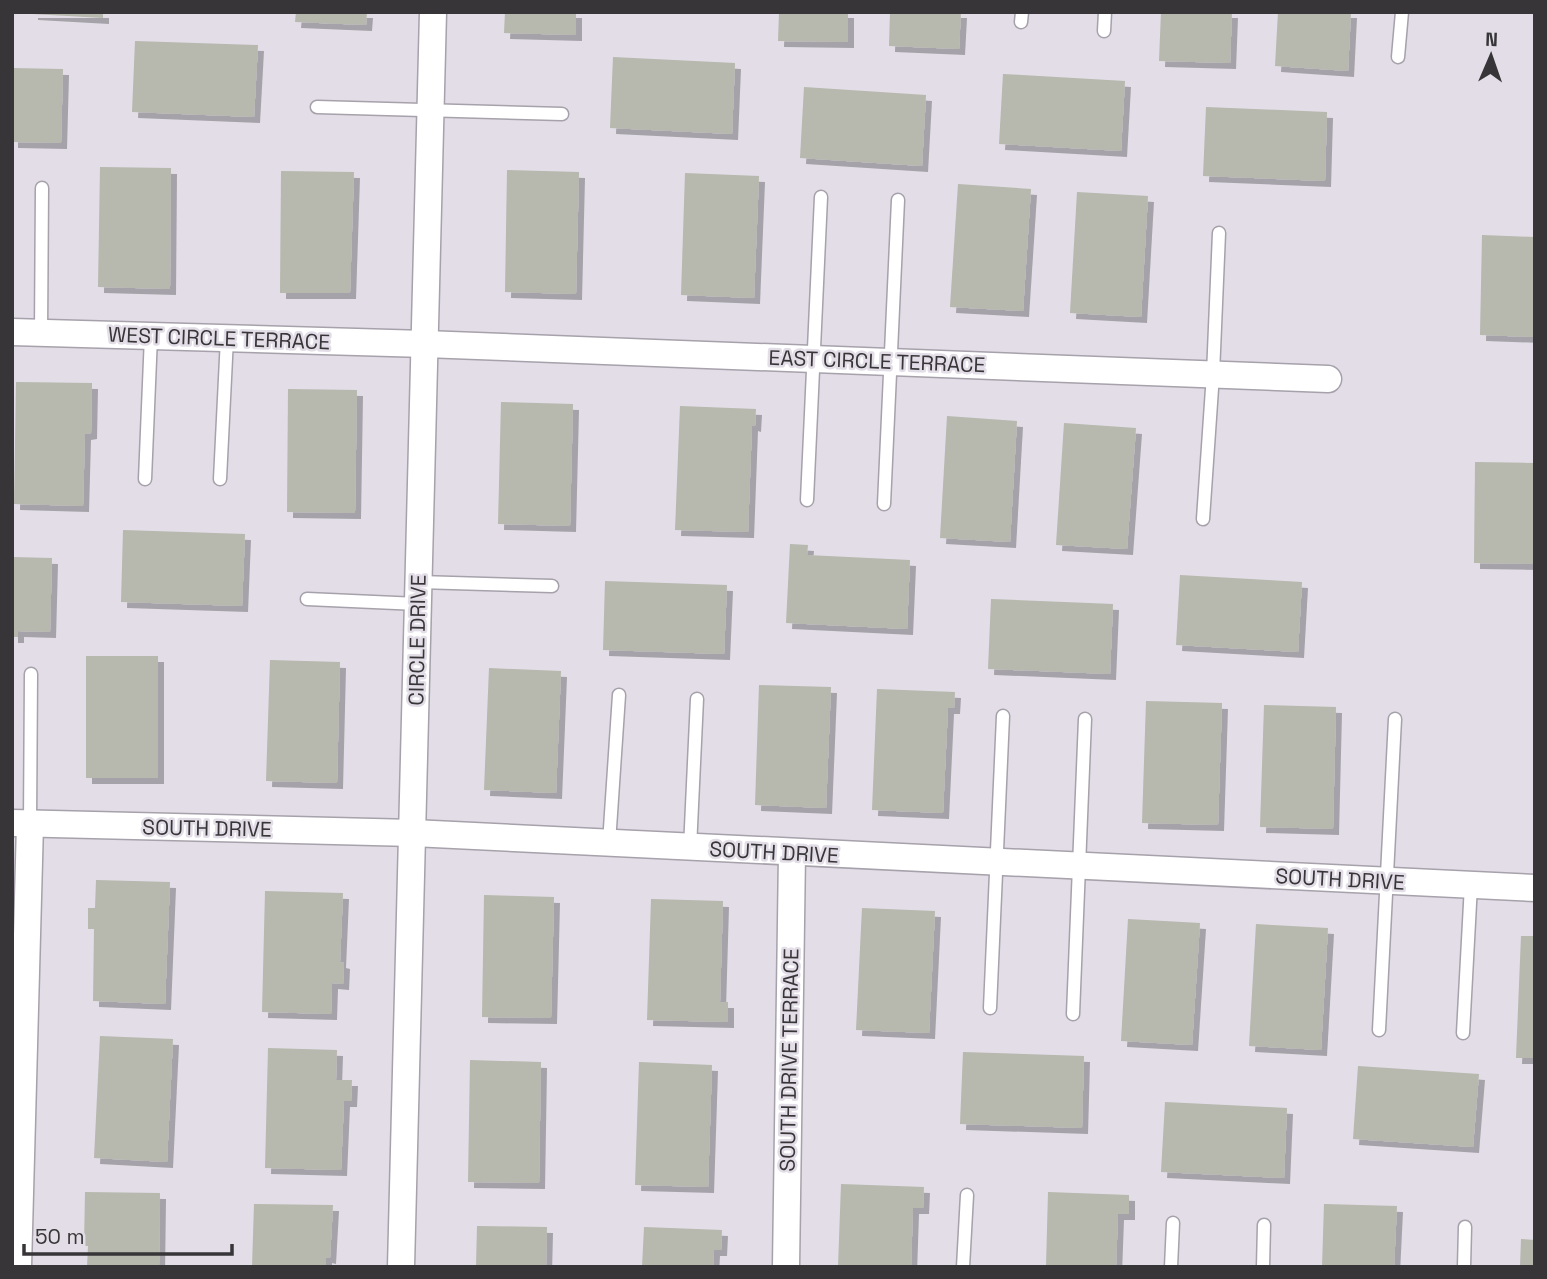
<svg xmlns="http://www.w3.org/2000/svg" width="1547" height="1279" font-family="'Space Grotesk',sans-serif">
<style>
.building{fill:#b7b8ae;filter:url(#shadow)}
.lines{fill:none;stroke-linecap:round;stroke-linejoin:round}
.service-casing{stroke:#a6a1aa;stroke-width:15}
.minor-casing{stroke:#a6a1aa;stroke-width:29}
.service{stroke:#fff;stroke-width:12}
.minor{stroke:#fff;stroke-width:26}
.labels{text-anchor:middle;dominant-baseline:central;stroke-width:5;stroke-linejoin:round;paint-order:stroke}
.street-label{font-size:21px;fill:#373538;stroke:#e2dde6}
</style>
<defs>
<filter id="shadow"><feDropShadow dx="6" dy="6" stdDeviation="0" flood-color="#0004"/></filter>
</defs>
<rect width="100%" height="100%" fill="#e2dde6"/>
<g class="building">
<polygon points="32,12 103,12 103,18 32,14"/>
<polygon points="296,12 367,12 366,25 295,22"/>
<polygon points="505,12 576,12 576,35 504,33"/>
<polygon points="779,12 848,12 848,42 778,41"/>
<polygon points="890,12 961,12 959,49 889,46"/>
<polygon points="1161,12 1232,12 1230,63 1159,61"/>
<polygon points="1278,12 1351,12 1348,71 1275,66"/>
<polygon points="135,41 258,45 254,117 132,112"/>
<polygon points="613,57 735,63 732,134 610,128"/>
<polygon points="12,68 63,69 61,143 12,142"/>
<polygon points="1003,74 1125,81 1121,151 999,144"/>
<polygon points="804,87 926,95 922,166 800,158"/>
<polygon points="1206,107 1327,112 1325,181 1203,176"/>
<polygon points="100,167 171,168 170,289 98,287"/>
<polygon points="507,170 579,172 576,294 505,292"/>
<polygon points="281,171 354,172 350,293 280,293"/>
<polygon points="685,173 759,176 754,298 681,295"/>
<polygon points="958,184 1031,189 1023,311 950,307"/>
<polygon points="1077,192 1148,196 1141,317 1070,313"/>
<polygon points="1482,235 1535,237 1535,337 1480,335"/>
<polygon points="16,382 92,383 91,433 85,434 83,506 14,504"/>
<polygon points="288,389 357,390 355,513 287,512"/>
<polygon points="501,402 573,404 570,526 498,524"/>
<polygon points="680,406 756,409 755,426 752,425 748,532 675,530"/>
<polygon points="947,416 1017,421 1010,542 940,538"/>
<polygon points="1064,423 1136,428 1127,549 1056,545"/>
<polygon points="1475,462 1535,463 1535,564 1474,563"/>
<polygon points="123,530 245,534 242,606 121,602"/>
<polygon points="790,544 808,545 807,555 910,560 907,629 786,623"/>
<polygon points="12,557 52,558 50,632 18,631 18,637 12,637"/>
<polygon points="1180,575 1302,582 1298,652 1176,645"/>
<polygon points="605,581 727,585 724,654 603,650"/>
<polygon points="991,599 1113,604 1110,674 988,669"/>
<rect x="86" y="656" width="72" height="122"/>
<polygon points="270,660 340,662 337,783 266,781"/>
<polygon points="489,668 561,671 556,793 484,790"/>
<polygon points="759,685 831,687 826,808 755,805"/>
<polygon points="877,689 955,692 954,708 948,708 943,813 872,810"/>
<polygon points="1146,701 1222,703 1218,825 1142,823"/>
<polygon points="1264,705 1336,707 1333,829 1260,827"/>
<polygon points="96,880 170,882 165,1004 93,1001 94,929 88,929 88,908 95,908"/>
<polygon points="265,891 343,893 340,962 344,963 343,984 332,983 331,1014 262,1012"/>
<polygon points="484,895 554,897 551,1018 482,1017"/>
<polygon points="651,899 723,901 720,1002 728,1002 728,1022 647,1020"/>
<polygon points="862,908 935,911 929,1033 856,1030"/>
<polygon points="1128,919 1200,923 1192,1045 1121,1041"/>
<polygon points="1256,924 1328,928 1321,1050 1249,1046"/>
<polygon points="1521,936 1535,936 1535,1058 1516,1058"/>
<polygon points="100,1036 173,1039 167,1162 94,1158"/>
<polygon points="268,1048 337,1050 336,1080 352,1080 351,1101 344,1101 341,1170 265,1168"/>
<polygon points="963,1052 1084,1056 1082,1128 960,1124"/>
<polygon points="470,1060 541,1062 539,1183 468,1182"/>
<polygon points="639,1062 712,1065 708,1187 635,1185"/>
<polygon points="1358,1066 1479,1074 1473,1147 1353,1139"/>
<polygon points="1165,1102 1287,1108 1284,1178 1161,1172"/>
<polygon points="841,1184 924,1187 923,1208 913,1208 911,1267 838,1267"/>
<polygon points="85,1192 160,1193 159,1267 87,1267 88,1246 84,1246"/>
<polygon points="1048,1192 1129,1195 1129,1214 1118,1214 1116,1267 1046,1267"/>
<polygon points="254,1204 333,1205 330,1258 326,1257 326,1267 252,1267"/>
<polygon points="1324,1204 1397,1206 1394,1267 1322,1267"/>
<polygon points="477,1226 547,1227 546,1267 476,1267"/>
<polygon points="644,1227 722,1230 721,1250 714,1250 713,1267 642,1267"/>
<polygon points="1521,1239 1535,1240 1535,1267 1520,1267"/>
</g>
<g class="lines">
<defs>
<g id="service">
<polyline points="1021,22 1022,12"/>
<polyline points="1104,31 1105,12"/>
<polyline points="1398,57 1402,12"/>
<polyline points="317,107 562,114"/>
<polyline points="41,333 42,188"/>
<polyline points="145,479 151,336"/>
<polyline points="220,479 227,338"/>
<polyline points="807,500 821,197"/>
<polyline points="884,504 898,200"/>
<polyline points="1203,519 1213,374 1219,233"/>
<polyline points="419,582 552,586"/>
<polyline points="307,599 418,604"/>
<polyline points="30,824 31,674"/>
<polyline points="609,843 619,695"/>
<polyline points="690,848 697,699"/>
<polyline points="990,1008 1003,716"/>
<polyline points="1073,1014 1085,719"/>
<polyline points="1379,1030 1395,719"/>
<polyline points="1463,1033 1471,885"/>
<polyline points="963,1267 967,1195"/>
<polyline points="1171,1267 1173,1223"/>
<polyline points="1263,1267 1264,1225"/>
<polyline points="1464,1267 1465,1227"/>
</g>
<g id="minor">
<polyline points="12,332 425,344 1328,379"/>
<polyline points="12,823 413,833 1535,888"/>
<polyline points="18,1267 30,824"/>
<polyline points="401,1267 433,12"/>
<polyline points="786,1267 792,853"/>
</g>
</defs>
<use href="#service" class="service-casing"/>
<use href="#minor" class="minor-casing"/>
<use href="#service" class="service"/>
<use href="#minor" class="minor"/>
</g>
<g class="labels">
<g class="street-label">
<text transform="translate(219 338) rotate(2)">WEST CIRCLE TERRACE</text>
<text transform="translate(877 361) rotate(2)">EAST CIRCLE TERRACE</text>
<text transform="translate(417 640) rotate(-89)">CIRCLE DRIVE</text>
<text transform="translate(207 828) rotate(1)">SOUTH DRIVE</text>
<text transform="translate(774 852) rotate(3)">SOUTH DRIVE</text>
<text transform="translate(1340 879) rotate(3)">SOUTH DRIVE</text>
<text transform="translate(789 1060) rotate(-89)">SOUTH DRIVE TERRACE</text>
</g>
</g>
<rect width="1547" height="1279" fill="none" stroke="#373538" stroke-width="28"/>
<g transform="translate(1491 56) rotate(2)" stroke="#e2dde6" stroke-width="5" paint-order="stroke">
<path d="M0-5L12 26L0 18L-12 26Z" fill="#373538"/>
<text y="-10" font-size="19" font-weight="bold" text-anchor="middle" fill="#373538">N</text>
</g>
<path d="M24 1244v10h208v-10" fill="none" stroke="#373538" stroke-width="3.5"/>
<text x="35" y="1244" font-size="21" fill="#373538" stroke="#e2dde6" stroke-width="5" paint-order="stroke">50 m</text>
</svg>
